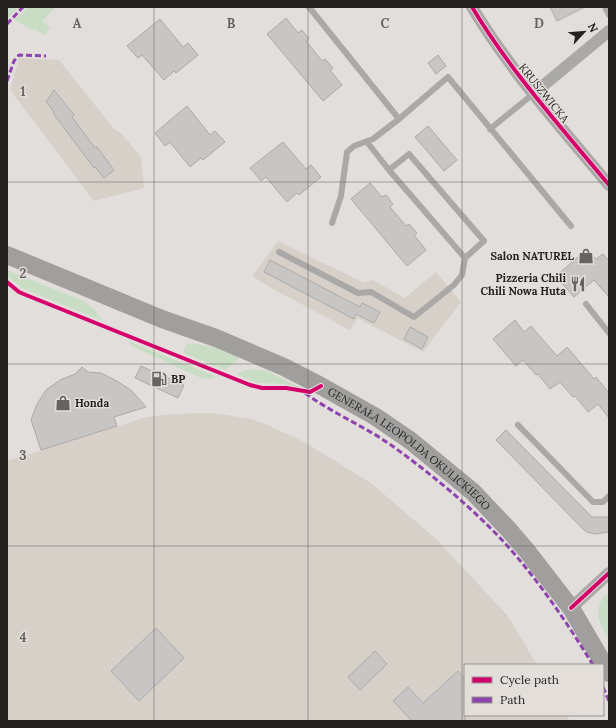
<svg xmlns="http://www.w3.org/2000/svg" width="616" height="728" font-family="Lora,serif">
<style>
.built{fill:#d7d0c8}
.green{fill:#c8ddc3}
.building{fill:#c8c6c4;stroke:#acaaa8}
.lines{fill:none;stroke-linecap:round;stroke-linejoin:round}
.lane{stroke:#aaa9a8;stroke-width:6}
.street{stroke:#aaa9a8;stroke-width:12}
.secondary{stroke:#a09f9e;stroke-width:18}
.quiet{stroke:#8e44ad;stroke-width:3;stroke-dasharray:6 3;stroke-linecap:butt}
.cycleway-casing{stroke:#e3ded9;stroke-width:6}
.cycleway{stroke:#d6006c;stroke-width:4}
.grid{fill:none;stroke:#666462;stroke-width:1;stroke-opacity:0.55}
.labels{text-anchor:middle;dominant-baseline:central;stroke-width:3;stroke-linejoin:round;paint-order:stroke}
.street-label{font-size:11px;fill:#242321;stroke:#e3ded9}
.poi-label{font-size:11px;font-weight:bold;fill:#242321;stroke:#e3ded9;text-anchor:end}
.grid-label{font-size:13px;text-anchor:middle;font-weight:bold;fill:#666462;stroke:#e3ded9;stroke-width:3;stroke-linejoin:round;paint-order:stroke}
</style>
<rect width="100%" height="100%" fill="#e1dedb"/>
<g class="built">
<polygon points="19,58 59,60 114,129 121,133 141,157 144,188 94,201 10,90"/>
<polygon points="278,241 364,283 373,280 405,298 436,272 461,302 423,352 357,318 350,330 273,289 252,276"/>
<polygon points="211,413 247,418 263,423 304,442 371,483 436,539 508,616 537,665 465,665 465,715 566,715 570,721 7,721 7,461 147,417 174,414"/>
</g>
<g class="green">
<polygon points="8,7 18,7 7,19 7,8"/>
<polygon points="28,7 56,7 42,21 50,28 45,35 34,28 33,30 15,20"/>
<polygon points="7,270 83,301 95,310 103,321 24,289 7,276"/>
<polygon points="128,341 217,377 209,379 201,378 134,347"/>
<polygon points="187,343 214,347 238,357 238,359 225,370 183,353"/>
<polygon points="250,369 267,371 307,391 287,384 258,383 236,374"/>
<path d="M605,595H609V640C600,624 592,612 605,595Z"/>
</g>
<g class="building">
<polygon points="550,7 585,7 557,21"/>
<polygon points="286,18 298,33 302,30 309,39 306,41 322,61 325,59 333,68 330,70 342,85 323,101 267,34"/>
<polygon points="160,19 183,47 188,43 198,55 176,73 174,71 164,80 142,55 138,58 127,46"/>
<polygon points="438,55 446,66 436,74 428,63"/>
<polygon points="54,90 74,115 72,117 95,148 97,147 114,170 104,178 95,167 94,168 53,113 54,112 46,101 49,98"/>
<polygon points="187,106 210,135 215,131 225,142 203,160 201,158 190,167 170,142 165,146 155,133"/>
<polygon points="428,126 457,160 444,171 415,137"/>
<polygon points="283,142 306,169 311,165 321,177 299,195 297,193 287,202 266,177 261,181 250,168"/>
<polygon points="370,183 382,197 386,195 393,204 390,207 406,226 409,224 417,233 414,235 426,250 407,266 351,199"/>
<polygon points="587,249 596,259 603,254 609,261 609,297 594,280 574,297 556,276"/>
<polygon points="270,260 360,307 362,303 380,312 374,323 356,314 354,319 264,272"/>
<polygon points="515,320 524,332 531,326 557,356 567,347 594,379 596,377 609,393 609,418 598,404 588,412 575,396 573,397 560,382 550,389 538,374 536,375 523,360 516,366 493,339"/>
<polygon points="410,327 428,337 422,349 404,339"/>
<polygon points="141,366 184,385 178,398 135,378"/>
<polygon points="82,367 88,372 101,373 117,381 132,391 146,407 114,417 117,426 41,450 31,420 37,404 46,390 60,380 75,374"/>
<polygon points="506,430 592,517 609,517 609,532 595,534 587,532 583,529 496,440"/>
<polygon points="156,628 184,658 139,701 111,671"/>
<polygon points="375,651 387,664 360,690 348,677"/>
<polygon points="458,671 465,679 465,721 412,721 393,701 408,687 423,703"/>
</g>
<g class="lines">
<g class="lane">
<polyline points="309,7 399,119 448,77 571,226"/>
<polyline points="605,7 609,15"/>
<polyline points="490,129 533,94"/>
<polyline points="367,142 389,170 465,258 484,241 409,154 389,170"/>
<polyline points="332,223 341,196 347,152 354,146 373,139 399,119"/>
<polyline points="279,252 358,293 371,292 414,317 454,285 462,275 465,258"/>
<polyline points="586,304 609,333"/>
<polyline points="518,425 593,502 603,502 609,496"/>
</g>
<g class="street">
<path d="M472,7C511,72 561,127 609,185"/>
<polyline points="533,94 609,31"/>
<polyline points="571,608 609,573"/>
</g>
<path class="secondary" id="s1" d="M7,255L162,319L216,338L284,367L321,386L376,417L411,441L473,492L509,530L527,551L571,608L609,673"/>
<g class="quiet">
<polyline points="7,24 23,7"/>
<polyline points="7,81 14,61 19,55 46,56"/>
<path d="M305,393C332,413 364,426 391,445C430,473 469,505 502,540C537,578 566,621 593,665"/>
<polyline points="603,687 609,701"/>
</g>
<defs>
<g id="cycleway">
<path d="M472,7C511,72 561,127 609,185"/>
<polyline points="7,282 19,292 26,295 250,385 262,388 286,388 310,392 321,386"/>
<polyline points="571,608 609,573"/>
</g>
</defs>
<use href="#cycleway" class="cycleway-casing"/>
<use href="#cycleway" class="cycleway"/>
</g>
<path class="grid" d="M154,7V721M308,7V721M462,7V721M7,182H609M7,364H609M7,546H609"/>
<defs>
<symbol id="shop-bare" viewBox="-9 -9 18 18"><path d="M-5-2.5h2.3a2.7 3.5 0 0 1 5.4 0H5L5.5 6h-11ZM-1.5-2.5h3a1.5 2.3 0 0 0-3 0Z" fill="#666462" stroke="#e3ded9" stroke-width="2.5" paint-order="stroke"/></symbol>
<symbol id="restaurant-bare" viewBox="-9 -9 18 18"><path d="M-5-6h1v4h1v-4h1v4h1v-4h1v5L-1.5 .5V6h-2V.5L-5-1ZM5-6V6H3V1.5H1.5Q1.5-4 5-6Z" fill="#666462" stroke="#e3ded9" stroke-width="2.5" paint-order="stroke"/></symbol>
<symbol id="fuel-bare" viewBox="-9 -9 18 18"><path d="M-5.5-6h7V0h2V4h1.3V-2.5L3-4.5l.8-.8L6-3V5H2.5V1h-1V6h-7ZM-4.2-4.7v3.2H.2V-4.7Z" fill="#666462" stroke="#e3ded9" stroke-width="2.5" paint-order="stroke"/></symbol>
</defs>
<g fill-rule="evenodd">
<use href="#shop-bare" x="575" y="245" width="22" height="22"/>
<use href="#restaurant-bare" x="567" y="273" width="22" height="22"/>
<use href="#fuel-bare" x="148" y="368" width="22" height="22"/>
<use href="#shop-bare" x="52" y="392" width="22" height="22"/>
</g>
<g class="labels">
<g class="street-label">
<text transform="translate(544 93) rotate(51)">KRUSZWICKA</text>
<text stroke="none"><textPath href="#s1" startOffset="449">GENERAŁA LEOPOLDA OKULICKIEGO</textPath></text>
</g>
<g class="poi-label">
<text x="574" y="256">Salon NATUREL</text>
<text x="566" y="278">Pizzeria Chili<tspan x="566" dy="13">Chili Nowa Huta</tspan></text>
<text x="171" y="379" text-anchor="start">BP</text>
<text x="75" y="403" text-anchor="start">Honda</text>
</g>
</g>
<g class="grid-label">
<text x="77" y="28">A</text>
<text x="231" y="28">B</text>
<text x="385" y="28">C</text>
<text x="539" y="28">D</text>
<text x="23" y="96">1</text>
<text x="23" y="278">2</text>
<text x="23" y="460">3</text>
<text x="23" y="642">4</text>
</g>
<rect width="616" height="728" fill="none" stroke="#242321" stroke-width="16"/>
<rect x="464" y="664" width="140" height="52" fill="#e3ded9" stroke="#97938f"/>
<rect x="472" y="677" width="20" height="6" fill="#d6006c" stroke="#97938f"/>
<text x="500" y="684" font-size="12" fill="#242321">Cycle path</text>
<rect x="472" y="697" width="20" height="6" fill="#8e44ad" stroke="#97938f"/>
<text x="500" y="704" font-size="12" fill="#242321">Path</text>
<g transform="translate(584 32) rotate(64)" stroke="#e3ded9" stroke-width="3" paint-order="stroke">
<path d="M0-3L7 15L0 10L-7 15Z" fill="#242321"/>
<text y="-6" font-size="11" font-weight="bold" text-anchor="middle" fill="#242321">N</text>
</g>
</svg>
